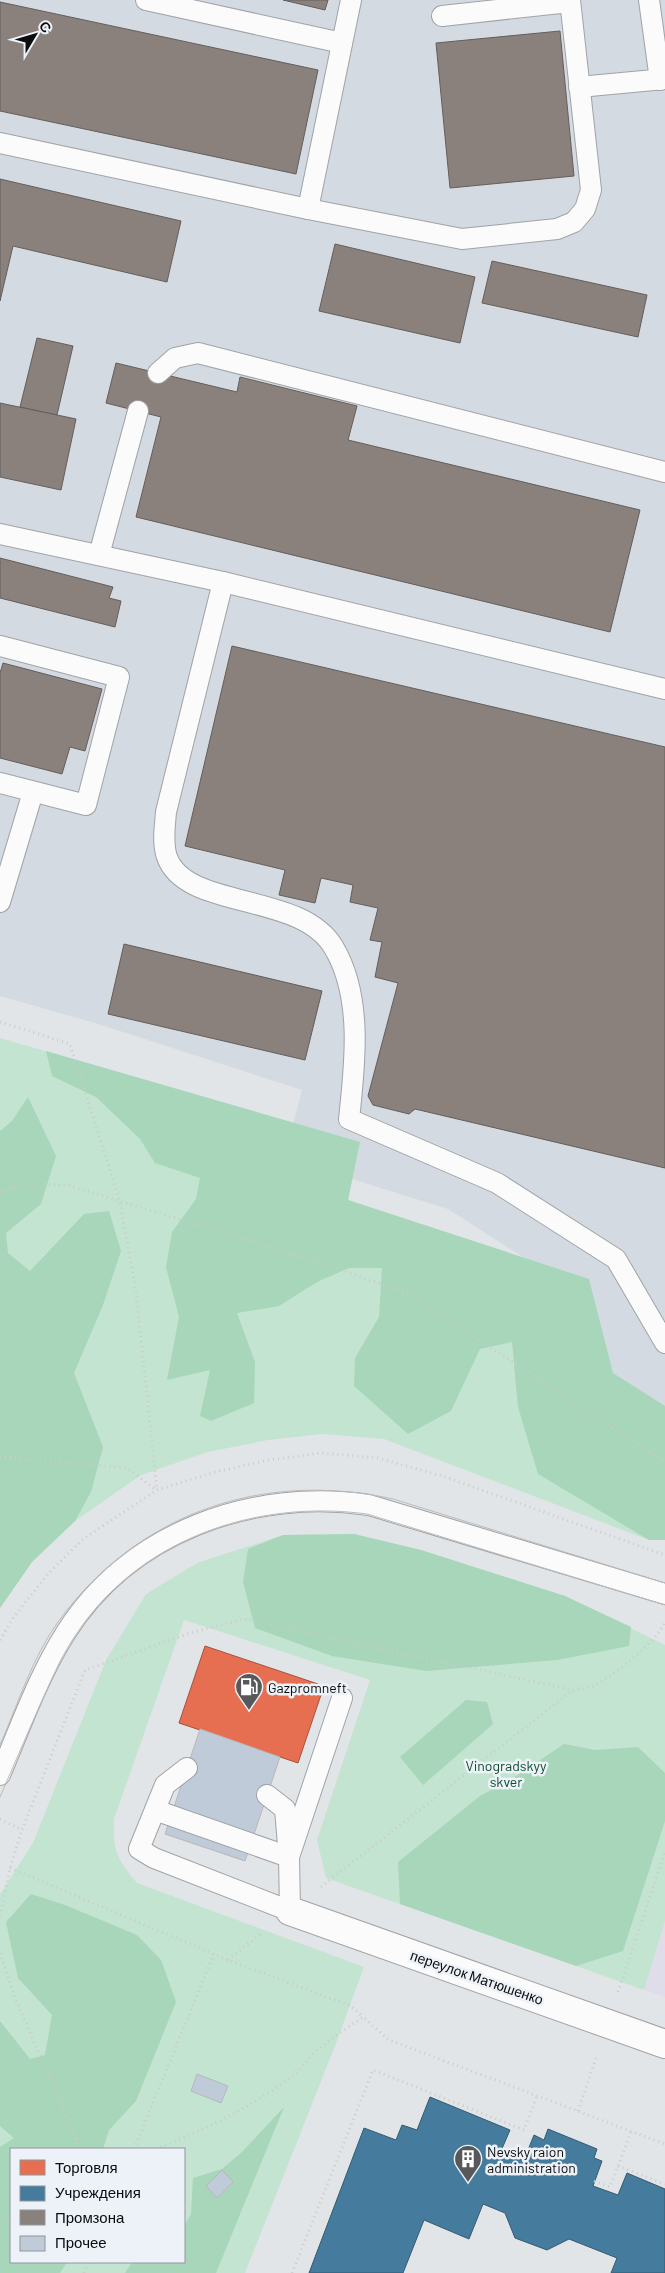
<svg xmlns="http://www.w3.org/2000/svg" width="665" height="2273" font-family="Barlow,sans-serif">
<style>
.commercial{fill:#dfddea}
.built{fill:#d3dae2}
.green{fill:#c3e4d0;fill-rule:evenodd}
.forest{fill:#a8d6ba}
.shops{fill:#e76f51;stroke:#a5513d}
.public{fill:#457b9d;stroke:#335a72}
.industry{fill:#8a817c;stroke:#645e5b}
.building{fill:#bfcbd9;stroke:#b6b8bb}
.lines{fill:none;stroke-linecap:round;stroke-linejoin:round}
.lane-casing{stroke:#a1a3a5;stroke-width:22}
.street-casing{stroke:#a1a3a5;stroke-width:30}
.path{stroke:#cacbcb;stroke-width:3;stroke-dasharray:1 4;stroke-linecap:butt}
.lane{stroke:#fbfbfc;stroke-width:20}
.street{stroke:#fbfbfc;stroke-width:28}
.tram{stroke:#bbbbbc;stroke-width:1}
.labels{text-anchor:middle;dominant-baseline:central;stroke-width:5;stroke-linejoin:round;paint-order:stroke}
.poi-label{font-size:14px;fill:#0a0c0d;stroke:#edf1f8;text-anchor:start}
.park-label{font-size:14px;fill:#0f4e2c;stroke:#edf1f8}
.street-label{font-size:14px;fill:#0a0c0d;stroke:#edf1f8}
</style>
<rect width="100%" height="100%" fill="#e2e5e8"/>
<polygon class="commercial" points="665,1921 665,1997 644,1990"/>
<polygon class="built" points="0,0 665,0 665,1449 603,1404 554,1277 448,1209 284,1158 302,1090 95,1023 0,996"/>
<g class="green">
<polygon points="0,1038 360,1142 348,1200 589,1279 613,1373 665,1406 665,1540 649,1540 384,1439 322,1434 268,1440 208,1452 141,1475 75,1521 32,1562 0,1608"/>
<path d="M354,1534L421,1550L565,1596L665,1645V1921L644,1990L326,1878L317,1840L370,1680L184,1620L114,1819C113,1851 116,1858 137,1883L364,1967L335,2046L245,2273H0V1894L33,1843L106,1660L146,1594L197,1563L283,1535ZM11,2149H184V2262H11Z"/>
</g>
<g class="forest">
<polygon points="46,1051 360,1142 348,1200 589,1279 613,1373 665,1406 665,1540 649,1540 538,1474 518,1407 512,1342 480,1349 451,1411 408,1434 354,1386 355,1358 379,1317 382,1268 349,1268 317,1282 279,1306 237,1313 255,1362 254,1403 211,1421 200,1416 210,1370 167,1380 179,1317 166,1267 172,1232 196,1199 200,1178 155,1163 140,1139 96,1097 52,1076"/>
<polygon points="28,1097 56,1156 41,1204 6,1233 8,1253 30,1271 84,1214 109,1211 121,1251 103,1305 74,1373 103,1447 91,1492 75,1521 32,1562 0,1608 0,1131 12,1121"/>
<polygon points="354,1534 421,1550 565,1596 631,1627 629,1646 557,1660 426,1671 332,1656 255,1628 243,1582 248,1549 283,1535"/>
<polygon points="466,1700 487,1702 493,1724 423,1785 400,1757"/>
<polygon points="564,1744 595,1750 638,1747 665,1773 665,1821 623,1951 576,1966 400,1904 398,1862 480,1796 518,1775"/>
<polygon points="31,1894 65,1905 137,1935 161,1960 176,2002 136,2101 109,2130 103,2149 11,2149 11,2262 67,2262 60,2273 0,2273 0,2147 14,2138 0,2126 0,2021 30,2059 45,2055 52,2015 18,1978 6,1922"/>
<polygon points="284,2107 216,2273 125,2273 131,2264 140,2262 184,2262 184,2226 191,2214 193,2178 222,2169 243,2151"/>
</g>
<polygon class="shops" points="205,1646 324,1686 298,1763 179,1723"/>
<polygon class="public" points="430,2097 510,2130 501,2151 524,2160 534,2135 544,2140 548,2129 597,2149 594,2158 602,2161 593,2186 618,2195 627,2173 665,2189 665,2273 611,2273 617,2258 569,2239 547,2250 515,2238 505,2213 483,2204 469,2239 424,2220 403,2273 309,2273 364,2128 396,2140 402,2125 417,2130"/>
<g class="industry">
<polygon points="283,0 328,0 325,10"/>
<polygon points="0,2 318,70 296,174 0,111"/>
<polygon points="560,31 574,176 450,188 436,43"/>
<polygon points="0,179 181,221 167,282 13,246 0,301"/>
<polygon points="335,244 475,277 460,343 319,311"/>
<polygon points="492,261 647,295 638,337 482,303"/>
<polygon points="37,338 73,346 57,415 20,407"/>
<polygon points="116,363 237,392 240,377 357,406 348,440 640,510 610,632 136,517 161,417 106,403"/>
<polygon points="0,403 76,419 61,490 0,477"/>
<polygon points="0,558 113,587 109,598 121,601 115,627 0,598"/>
<polygon points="232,646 665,747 665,1168 415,1109 409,1114 373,1105 368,1096 398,983 375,977 382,942 370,940 378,908 350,902 353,885 321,878 315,903 279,895 285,870 185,846"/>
<polygon points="3,663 102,689 85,751 70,747 62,774 0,758 0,673"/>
<polygon points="124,944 322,991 305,1060 108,1014"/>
</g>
<g class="building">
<polygon points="200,1729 280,1757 245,1861 165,1834"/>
<polygon points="197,2074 228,2086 221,2103 191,2091"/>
<polygon points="222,2170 233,2182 217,2198 206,2186"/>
</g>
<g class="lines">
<defs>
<g id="lane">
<polyline points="146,0 342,43"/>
<polyline points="649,0 660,80"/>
<polyline points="442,16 570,2"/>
<polyline points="579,87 665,79"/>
<polyline points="0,143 308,209 351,0"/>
<polyline points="308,209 462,239 557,229 574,222 585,209 591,190 570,0"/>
<polyline points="158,373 175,358 198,353 665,472"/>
<polyline points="0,534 223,582 665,689"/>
<polyline points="99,555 138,411"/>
<path d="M223,582L166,812C165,826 162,843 167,857C186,911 302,891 334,948C363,997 355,1064 349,1119L497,1183L616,1259L665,1343"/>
<polyline points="0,646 119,677 86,805 0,783"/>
<polyline points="0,902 33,792"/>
<polyline points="187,1768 165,1785 139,1849 154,1858 290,1911 289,1857 285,1809 267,1795"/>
<path d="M0,1775C20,1728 38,1677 65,1634C129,1531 254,1488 369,1505L665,1594"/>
<polyline points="155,1810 289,1857 342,1698"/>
</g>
<polyline id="street" points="290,1911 665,2044"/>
</defs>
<use href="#lane" class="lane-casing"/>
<use href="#street" class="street-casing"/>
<g class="path">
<polyline points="0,1022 70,1044 120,1202 136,1291 157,1490"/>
<polyline points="0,1192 26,1184 67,1185 319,1262 409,1294 665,1462"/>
<polyline points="0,1457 127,1468 156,1490"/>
<polyline points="0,1640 13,1618 47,1575 83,1539 157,1490 215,1472 269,1460 320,1453 378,1458 445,1477 665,1555"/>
<path d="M0,1819L22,1830L85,1670L190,1633L244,1619L573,1690C580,1689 587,1688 593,1686C611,1678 658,1641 664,1623"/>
<polyline points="10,1868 228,1960 351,2006 363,2017"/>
<polyline points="321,1887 573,1690"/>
<polyline points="0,1916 10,1868 22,1830"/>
<polyline points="0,1953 14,1995 80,2149"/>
<polyline points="228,1960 263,1932"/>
<polyline points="618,1992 665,1852"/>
<polyline points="578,2111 597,2055"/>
<polyline points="134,2149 214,1954"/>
<path d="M156,2149C202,2131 247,2109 287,2080C300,2071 308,2058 320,2048C333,2037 349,2027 363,2017L389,2040L665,2144"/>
<polyline points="618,2166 665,2184"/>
<polyline points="594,2181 610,2187 631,2132"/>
<polyline points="0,2224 11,2217"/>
<polyline points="84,2273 89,2262"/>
<polyline points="292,2273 373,2070 524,2130 537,2096"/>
</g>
<use href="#lane" class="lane"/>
<use href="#street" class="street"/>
<g class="tram">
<path d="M0,1745C18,1704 32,1658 58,1622C137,1513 263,1470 393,1499L665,1583"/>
<path d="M0,1797C13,1767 26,1737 39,1707C50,1683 60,1658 75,1636C138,1539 256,1499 367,1514L665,1605"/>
</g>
</g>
<defs>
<symbol id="fuel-pin" viewBox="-11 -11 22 30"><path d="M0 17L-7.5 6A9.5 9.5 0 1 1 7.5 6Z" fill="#56585a" stroke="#edf1f8"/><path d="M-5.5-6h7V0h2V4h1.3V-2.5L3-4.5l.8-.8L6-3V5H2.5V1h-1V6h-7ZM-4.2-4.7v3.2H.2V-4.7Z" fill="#fff"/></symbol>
<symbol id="building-pin" viewBox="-11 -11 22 30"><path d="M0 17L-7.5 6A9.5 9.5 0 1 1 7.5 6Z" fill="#56585a" stroke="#edf1f8"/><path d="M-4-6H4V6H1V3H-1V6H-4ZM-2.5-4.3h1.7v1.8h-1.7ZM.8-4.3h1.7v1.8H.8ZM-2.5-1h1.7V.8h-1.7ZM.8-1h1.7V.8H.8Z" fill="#fff"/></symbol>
</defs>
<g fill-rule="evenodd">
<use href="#fuel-pin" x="233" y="1671" width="32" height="43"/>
<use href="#building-pin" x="452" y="2143" width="32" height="43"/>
</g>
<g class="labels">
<g class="poi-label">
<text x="268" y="1687">Gazpromneft</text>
<text x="487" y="2151">Nevsky raion<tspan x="487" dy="16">administration</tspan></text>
</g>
<g class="park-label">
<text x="506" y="1765">Vinogradskyy<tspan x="506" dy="16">skver</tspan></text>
</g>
<g class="street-label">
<text transform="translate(477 1977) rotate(19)">переулок Матюшенко</text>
</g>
</g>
<rect x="10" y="2148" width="175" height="115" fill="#edf1f8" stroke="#92959a"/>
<rect x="20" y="2160" width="25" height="15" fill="#e76f51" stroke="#92959a"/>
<text x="55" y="2173" font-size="15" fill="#0a0c0d">Торговля</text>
<rect x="20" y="2186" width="25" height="15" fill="#457b9d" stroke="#92959a"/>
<text x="55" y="2198" font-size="15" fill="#0a0c0d">Учреждения</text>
<rect x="20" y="2210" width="25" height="15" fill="#8a817c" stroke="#92959a"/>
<text x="55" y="2223" font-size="15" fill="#0a0c0d">Промзона</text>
<rect x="20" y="2236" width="25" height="15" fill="#bfcbd9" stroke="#92959a"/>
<text x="55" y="2248" font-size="15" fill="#0a0c0d">Прочее</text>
<g transform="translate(35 35) rotate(52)" stroke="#edf1f8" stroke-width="4" paint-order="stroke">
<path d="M0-4L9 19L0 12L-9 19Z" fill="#0a0c0d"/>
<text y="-8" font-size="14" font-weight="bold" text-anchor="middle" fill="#0a0c0d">С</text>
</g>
</svg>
